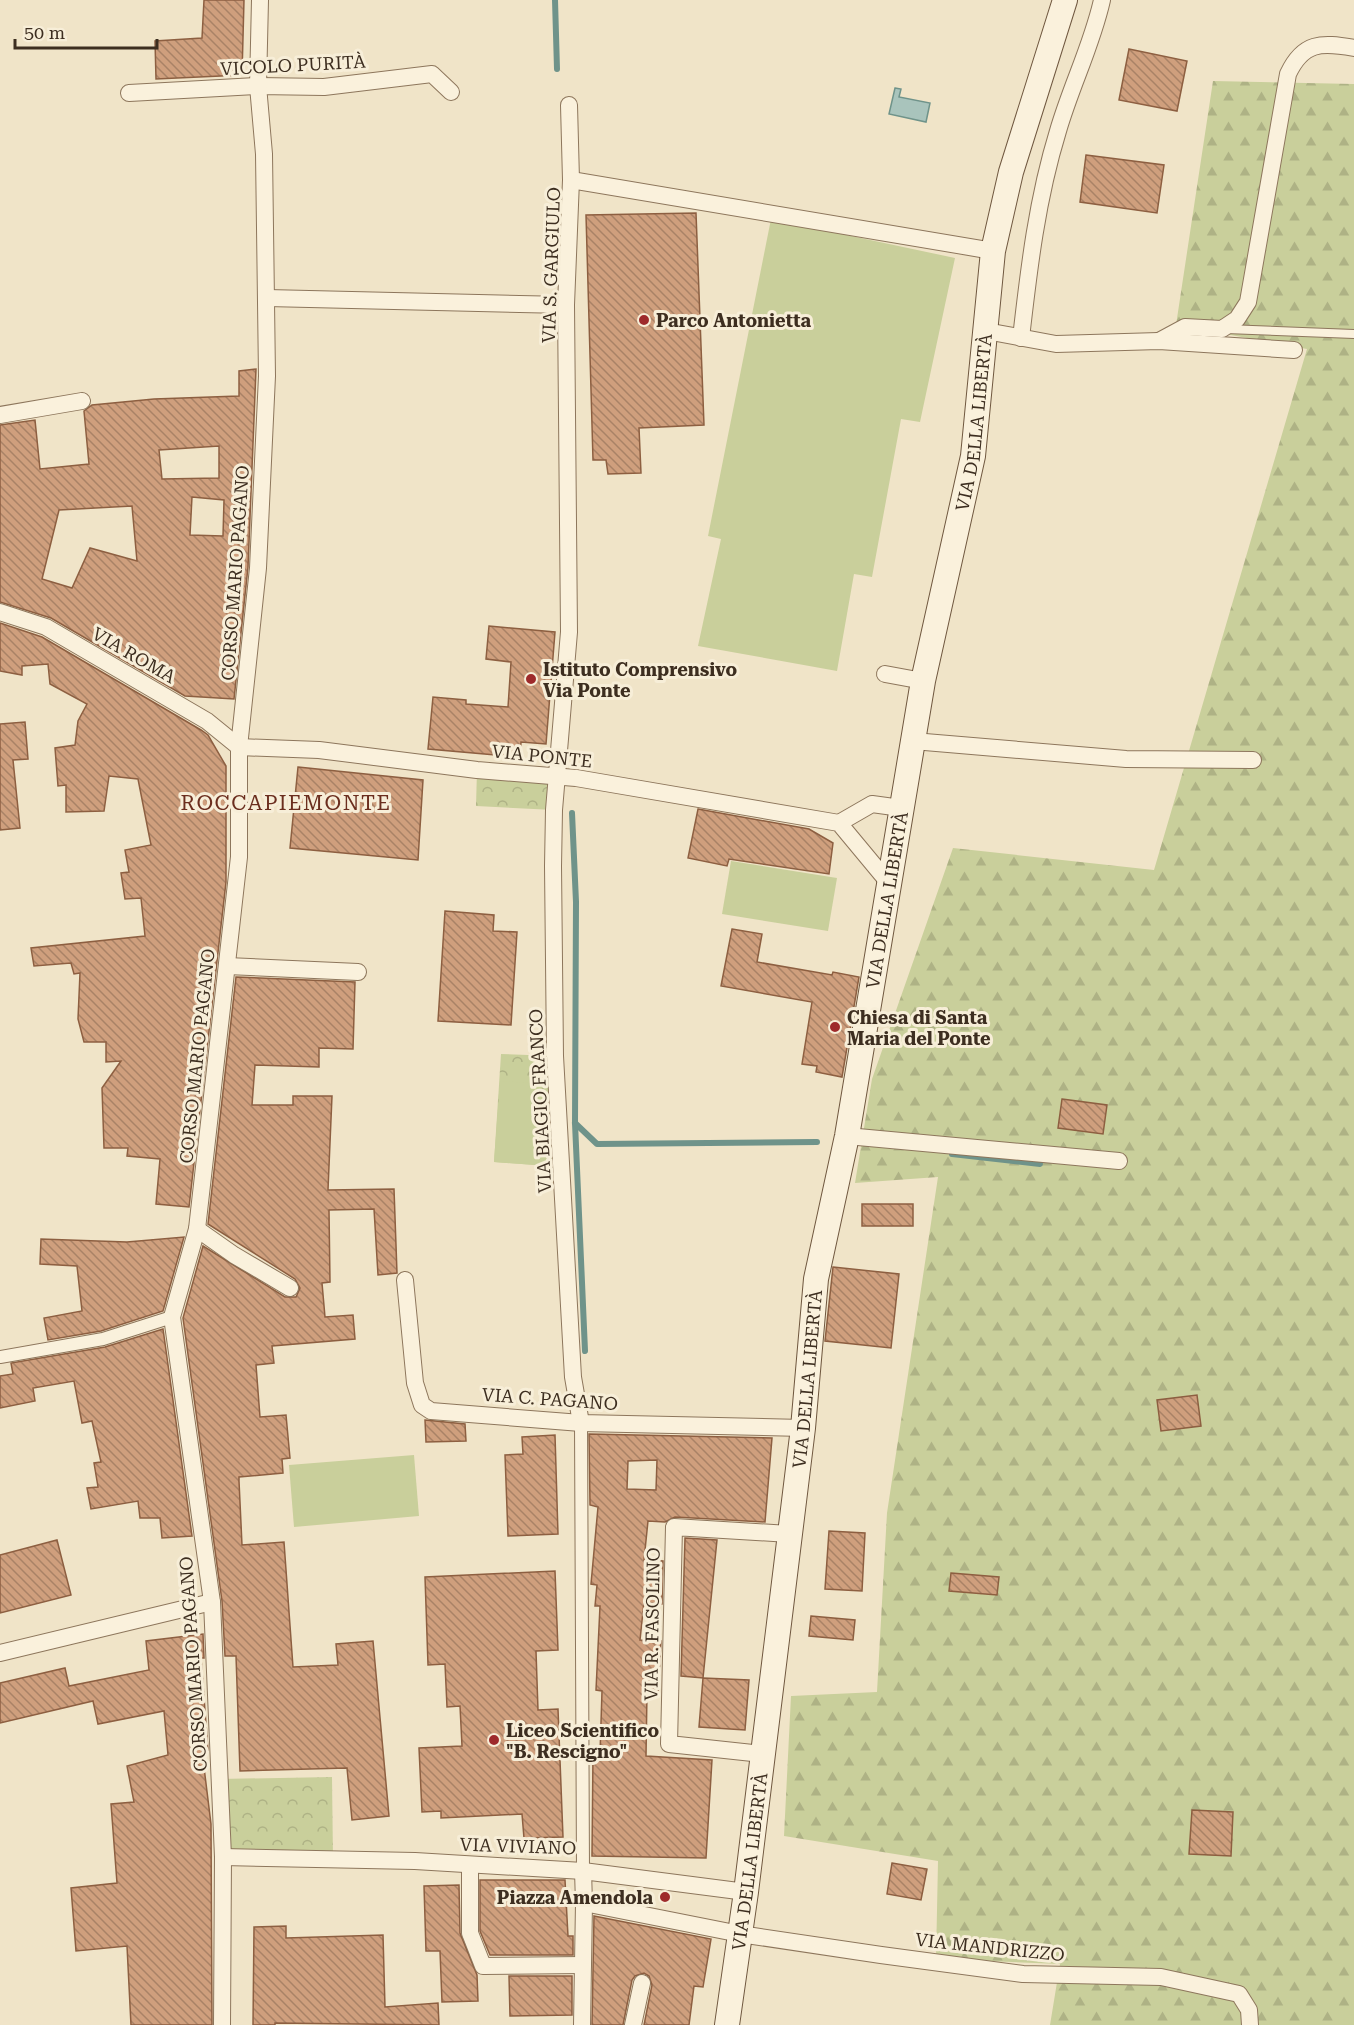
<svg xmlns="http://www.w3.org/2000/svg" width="1354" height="2025" font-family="'Roboto Serif',serif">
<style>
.forest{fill:url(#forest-firs)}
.park{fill:url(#park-crowns)}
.garden{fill:#c9cf9b}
.water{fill:#a9c4bc;stroke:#6f938a;stroke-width:1.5}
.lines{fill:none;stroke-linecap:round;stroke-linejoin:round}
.stream{stroke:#6f938a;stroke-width:6}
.building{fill:url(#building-back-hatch);stroke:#8d5f41;stroke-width:1.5;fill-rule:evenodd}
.service-casing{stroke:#8d765c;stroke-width:10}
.pedestrian-casing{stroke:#8d765c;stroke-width:14}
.minor-casing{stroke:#8d765c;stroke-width:18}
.secondary-casing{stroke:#6f573f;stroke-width:26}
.service{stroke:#faf1dc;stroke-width:8}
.pedestrian{stroke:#faf1dc;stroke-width:12}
.minor{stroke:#faf1dc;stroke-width:16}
.secondary{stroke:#faf1dc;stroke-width:24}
.poi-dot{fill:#9e2a2b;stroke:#f7eed8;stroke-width:2}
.labels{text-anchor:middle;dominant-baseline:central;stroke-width:6;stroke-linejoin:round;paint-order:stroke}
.street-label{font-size:18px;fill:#3d2e20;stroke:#f7eed8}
.poi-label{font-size:18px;font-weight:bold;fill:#3d2e20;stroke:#f7eed8;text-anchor:start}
.quarter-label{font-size:21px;letter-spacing:1.5px;fill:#6b2e1e;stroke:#f7eed8}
</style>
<defs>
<pattern id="forest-firs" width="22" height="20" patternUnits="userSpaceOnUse" patternTransform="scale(1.5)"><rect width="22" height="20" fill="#c9cf9b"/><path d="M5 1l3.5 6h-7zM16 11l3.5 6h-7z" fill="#aeb285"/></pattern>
<pattern id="park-crowns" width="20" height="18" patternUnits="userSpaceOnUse" patternTransform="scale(1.5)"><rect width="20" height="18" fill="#c9cf9b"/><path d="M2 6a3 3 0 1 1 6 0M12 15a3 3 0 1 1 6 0" fill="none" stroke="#aeb285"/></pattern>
<pattern id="building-back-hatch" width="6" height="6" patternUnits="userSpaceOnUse" patternTransform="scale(1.5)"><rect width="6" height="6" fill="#cf9f7d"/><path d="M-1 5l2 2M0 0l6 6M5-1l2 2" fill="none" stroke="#a98266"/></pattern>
</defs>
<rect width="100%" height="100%" fill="#f0e4c8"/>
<polygon class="forest" points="1213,81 1354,84 1354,2025 1050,2025 1060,1964 936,1959 938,1861 784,1836 791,1696 877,1692 887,1513 938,1177 855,1183 872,1079 953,848 1154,870 1307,349 1176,325"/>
<g class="park">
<polygon points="477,770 559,776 554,810 476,806"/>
<polygon points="501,1054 555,1056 563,1167 494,1162"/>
<polygon points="332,1777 333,1859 223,1857 219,1779"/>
</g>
<g class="garden">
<polygon points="771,219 955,258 920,422 901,419 872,577 854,574 837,671 698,646 721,539 708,536"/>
<polygon points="731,861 837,878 828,931 722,914"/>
<polygon points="500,1081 541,1084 535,1165 494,1162"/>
<polygon points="414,1455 419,1516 294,1527 289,1465"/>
</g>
<polygon class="water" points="895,88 901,89 899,97 930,103 926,122 889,114"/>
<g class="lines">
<g class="stream">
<polyline points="555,0 557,69"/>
<polyline points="572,813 576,902 575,1123 585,1351"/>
<polyline points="575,1123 597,1144 817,1142"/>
<polyline points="952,1154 1040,1164"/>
</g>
</g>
<g class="building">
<polygon points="204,0 244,0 242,75 156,79 155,41 202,38"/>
<polygon points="1129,49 1187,61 1177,111 1119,100"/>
<polygon points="1086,155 1164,165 1157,213 1080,202"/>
<polygon points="696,213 704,425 639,428 641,473 608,474 606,460 593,460 586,215"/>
<path d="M256,369L248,567L234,699L185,696L51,618L0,602V425L35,420L40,469L89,464L84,411L92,405L154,399L239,396V371ZM219,446V478L162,479L159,450ZM192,497L224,500L223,536L190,535ZM132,506L137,561L90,548L72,588L42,579L59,510Z"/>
<polygon points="0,623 42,637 201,730 208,735 226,766 226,882 189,1207 156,1204 160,1159 127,1156 128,1148 104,1148 102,1088 121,1061 106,1062 106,1042 84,1042 78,1019 80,973 74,974 71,963 34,966 31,948 145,936 141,898 125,899 121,873 129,872 125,850 151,845 138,779 109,776 104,811 66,812 66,785 58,786 55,748 75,745 78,721 87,704 50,684 48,664 22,666 22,675 0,671"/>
<polygon points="489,626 555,632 546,744 521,742 520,757 428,749 433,697 466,700 466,704 508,707 511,662 486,659"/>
<polygon points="25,722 28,759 13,760 20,828 0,830 0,724"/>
<polygon points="298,767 423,780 418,860 290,848"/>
<polygon points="698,809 809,829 833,843 829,874 729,859 727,866 688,858"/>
<polygon points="445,911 494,915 493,931 517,932 511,1025 438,1021"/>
<polygon points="732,929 762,934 757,962 832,975 833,972 859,977 842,1077 816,1072 817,1066 802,1064 812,1002 721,986"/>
<polygon points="236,977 355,982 353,1049 319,1048 319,1067 255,1065 252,1105 293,1105 293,1096 332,1096 328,1190 394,1189 397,1273 378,1275 374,1209 329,1210 330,1282 322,1283 325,1317 353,1315 355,1339 272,1346 274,1363 256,1365 260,1417 286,1415 290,1458 282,1459 283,1473 239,1477 239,1481 242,1545 284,1542 293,1667 338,1665 336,1644 373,1641 389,1816 352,1820 347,1768 240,1771 236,1656 225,1656 222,1601 183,1318 203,1246 285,1297 296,1297 300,1288 295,1279 208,1224"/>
<polygon points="1062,1099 1107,1105 1103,1134 1058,1128"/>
<rect x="862" y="1204" width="51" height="22"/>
<polygon points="184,1237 163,1311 101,1331 48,1340 44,1318 82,1311 77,1266 40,1264 41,1239 127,1242"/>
<polygon points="833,1267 899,1274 891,1348 825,1341"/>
<polygon points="163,1329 192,1536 162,1538 160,1518 140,1518 138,1501 91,1509 87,1488 98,1487 94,1463 101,1462 92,1421 82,1423 74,1381 33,1388 35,1401 0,1408 0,1376 13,1374 11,1363 105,1347"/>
<polygon points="1197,1395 1201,1426 1161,1431 1157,1400"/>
<polygon points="425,1420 465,1424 466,1441 426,1442"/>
<path d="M589,1434L772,1438L765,1522L675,1517L665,1522L648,1521L644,1560L663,1561L662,1604L644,1602L640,1640L661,1641L658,1693L647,1692L646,1756L712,1760L706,1858L592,1856L593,1754H600L602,1691L596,1690L600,1606H595L597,1585L591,1584L598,1507L590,1505ZM657,1460L656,1490L627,1489L628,1461Z"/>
<polygon points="555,1435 558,1534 508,1536 505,1455 523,1454 522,1437"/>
<polygon points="829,1531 865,1533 862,1591 825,1589"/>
<polygon points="685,1538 717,1540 703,1678 681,1676"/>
<polygon points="57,1540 71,1595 0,1613 0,1555"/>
<polygon points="555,1571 558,1650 536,1651 538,1710 558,1709 563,1837 524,1838 522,1814 441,1818 441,1811 422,1812 419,1748 462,1746 460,1706 447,1707 445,1664 428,1665 425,1577"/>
<polygon points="951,1573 999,1577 997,1595 949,1591"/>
<polygon points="811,1616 855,1620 853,1640 809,1636"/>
<polygon points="203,1634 204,1658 201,1658 208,1750 202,1751 211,1824 212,2025 131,2025 127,1946 76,1951 71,1888 117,1883 111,1804 134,1802 127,1766 168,1755 164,1711 98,1724 93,1701 0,1723 0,1683 65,1668 69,1686 149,1670 146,1641"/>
<polygon points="703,1678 749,1680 745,1730 699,1727"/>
<polygon points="1192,1810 1233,1812 1231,1856 1189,1854"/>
<polygon points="892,1863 927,1869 921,1900 887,1894"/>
<polygon points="480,1880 565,1880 568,1936 573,1936 573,1955 490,1955 480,1931"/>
<polygon points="459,1885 460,1933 477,1975 478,2001 442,2002 440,1951 426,1951 424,1886"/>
<polygon points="594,1916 711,1939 703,1987 694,1986 689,2025 644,2025 652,1985 649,1976 644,1973 635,1976 632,1980 623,2025 592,2025"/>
<polygon points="286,1926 286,1938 383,1935 385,2007 438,2003 439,2025 275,2023 275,2025 253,2025 254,1927"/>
<polygon points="509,1976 572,1976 572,2015 510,2016"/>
</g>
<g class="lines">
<defs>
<polyline id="service" points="1226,329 1354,334"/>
<g id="pedestrian">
<polyline points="0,1357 103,1339 172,1317"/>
<polyline points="581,1423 583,1871"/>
</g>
<g id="minor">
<polyline points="129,93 258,86 324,87 432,74 451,92"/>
<polyline points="569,105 571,180"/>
<polyline points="267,298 566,305"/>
<polyline points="986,331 1056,344 1159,341 1294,350"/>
<path d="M1021,338C1029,268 1037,199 1058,131C1071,86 1092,45 1102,0"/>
<path d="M1159,341L1185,327L1222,329L1237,319L1248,302L1288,74C1303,42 1321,42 1354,48"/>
<polyline points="0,415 82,401"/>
<polyline points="0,612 46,627 207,721 239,747 319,750 477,770 576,778 839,823 888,882"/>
<polyline points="885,674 923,681"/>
<polyline points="913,741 1126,759 1253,760"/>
<polyline points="839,823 872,804 901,808"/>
<polyline points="227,966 358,972"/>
<polyline points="847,1136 1119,1161"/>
<polyline points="197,1229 234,1255 290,1288"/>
<polyline points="405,1280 415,1383 422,1405 431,1411 581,1423 803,1428"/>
<polyline points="581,1423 573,1377 555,1056 553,866 554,810 569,632 566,305 571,180 993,251"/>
<polyline points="0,1653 212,1602"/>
<polyline points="762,1754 669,1744 674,1527 789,1534"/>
<polyline points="223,1857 415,1861 583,1871"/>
<polyline points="470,1865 470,1933 483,1966 583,1965"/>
<polyline points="746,1892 583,1871 584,1903 740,1934 881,1955 1023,1974 1161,1977 1239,1994 1249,2010 1250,2025"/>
<polyline points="222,2025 223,1857 212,1602 172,1317 197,1229 239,857 239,747 258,568 267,376 264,154 258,86 260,0"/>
<polyline points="582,2025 584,1903"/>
<polyline points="633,2025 642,1983"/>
</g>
<g id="secondary">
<path id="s1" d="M727,2025L746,1892L803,1428L816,1279L847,1136L923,681L973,456L993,251L1011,172L1065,0"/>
</g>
</defs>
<use href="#service" class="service-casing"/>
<use href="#pedestrian" class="pedestrian-casing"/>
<use href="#minor" class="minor-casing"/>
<use href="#secondary" class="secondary-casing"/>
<use href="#service" class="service"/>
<use href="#pedestrian" class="pedestrian"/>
<use href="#minor" class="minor"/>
<use href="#secondary" class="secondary"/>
</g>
<g class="poi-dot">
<circle cx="644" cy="320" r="6"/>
<circle cx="531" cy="679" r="6"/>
<circle cx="835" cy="1027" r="6"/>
<circle cx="494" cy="1740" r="6"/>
<circle cx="665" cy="1897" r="6"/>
</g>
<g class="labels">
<g class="street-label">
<text transform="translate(293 65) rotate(-3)">VICOLO PURITÀ</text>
<text transform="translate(551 265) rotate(-88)">VIA S. GARGIULO</text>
<text stroke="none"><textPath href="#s1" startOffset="1623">VIA DELLA LIBERTÀ</textPath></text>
<text transform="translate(235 573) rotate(-86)">CORSO MARIO PAGANO</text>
<text transform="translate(134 655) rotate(30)">VIA ROMA</text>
<text transform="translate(542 756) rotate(6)">VIA PONTE</text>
<text stroke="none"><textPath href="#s1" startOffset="1137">VIA DELLA LIBERTÀ</textPath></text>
<text transform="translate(197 1056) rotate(-84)">CORSO MARIO PAGANO</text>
<text transform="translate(540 1101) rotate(-93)">VIA BIAGIO FRANCO</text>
<text stroke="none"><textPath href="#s1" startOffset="651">VIA DELLA LIBERTÀ</textPath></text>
<text transform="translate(550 1399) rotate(4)">VIA C. PAGANO</text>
<text transform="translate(652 1624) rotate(-89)">VIA R. FASOLINO</text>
<text transform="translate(193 1664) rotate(-94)">CORSO MARIO PAGANO</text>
<text transform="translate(518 1846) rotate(2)">VIA VIVIANO</text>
<text stroke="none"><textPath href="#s1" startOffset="165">VIA DELLA LIBERTÀ</textPath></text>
<text transform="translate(990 1947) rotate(6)">VIA MANDRIZZO</text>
</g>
<g class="poi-label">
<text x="656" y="320">Parco Antonietta</text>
<text x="543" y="669">Istituto Comprensivo<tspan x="543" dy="21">Via Ponte</tspan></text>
<text x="847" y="1017">Chiesa di Santa<tspan x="847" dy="21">Maria del Ponte</tspan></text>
<text x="506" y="1730">Liceo Scientifico<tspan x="506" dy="21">"B. Rescigno"</tspan></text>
<text x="653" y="1897" text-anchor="end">Piazza Amendola</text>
</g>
<g class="quarter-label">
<text x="286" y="803">ROCCAPIEMONTE</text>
</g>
</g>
<path d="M15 39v9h142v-9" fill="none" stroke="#3d2e20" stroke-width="3"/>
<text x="24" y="39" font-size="18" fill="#3d2e20" stroke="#f7eed8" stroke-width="4.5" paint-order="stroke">50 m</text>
</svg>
